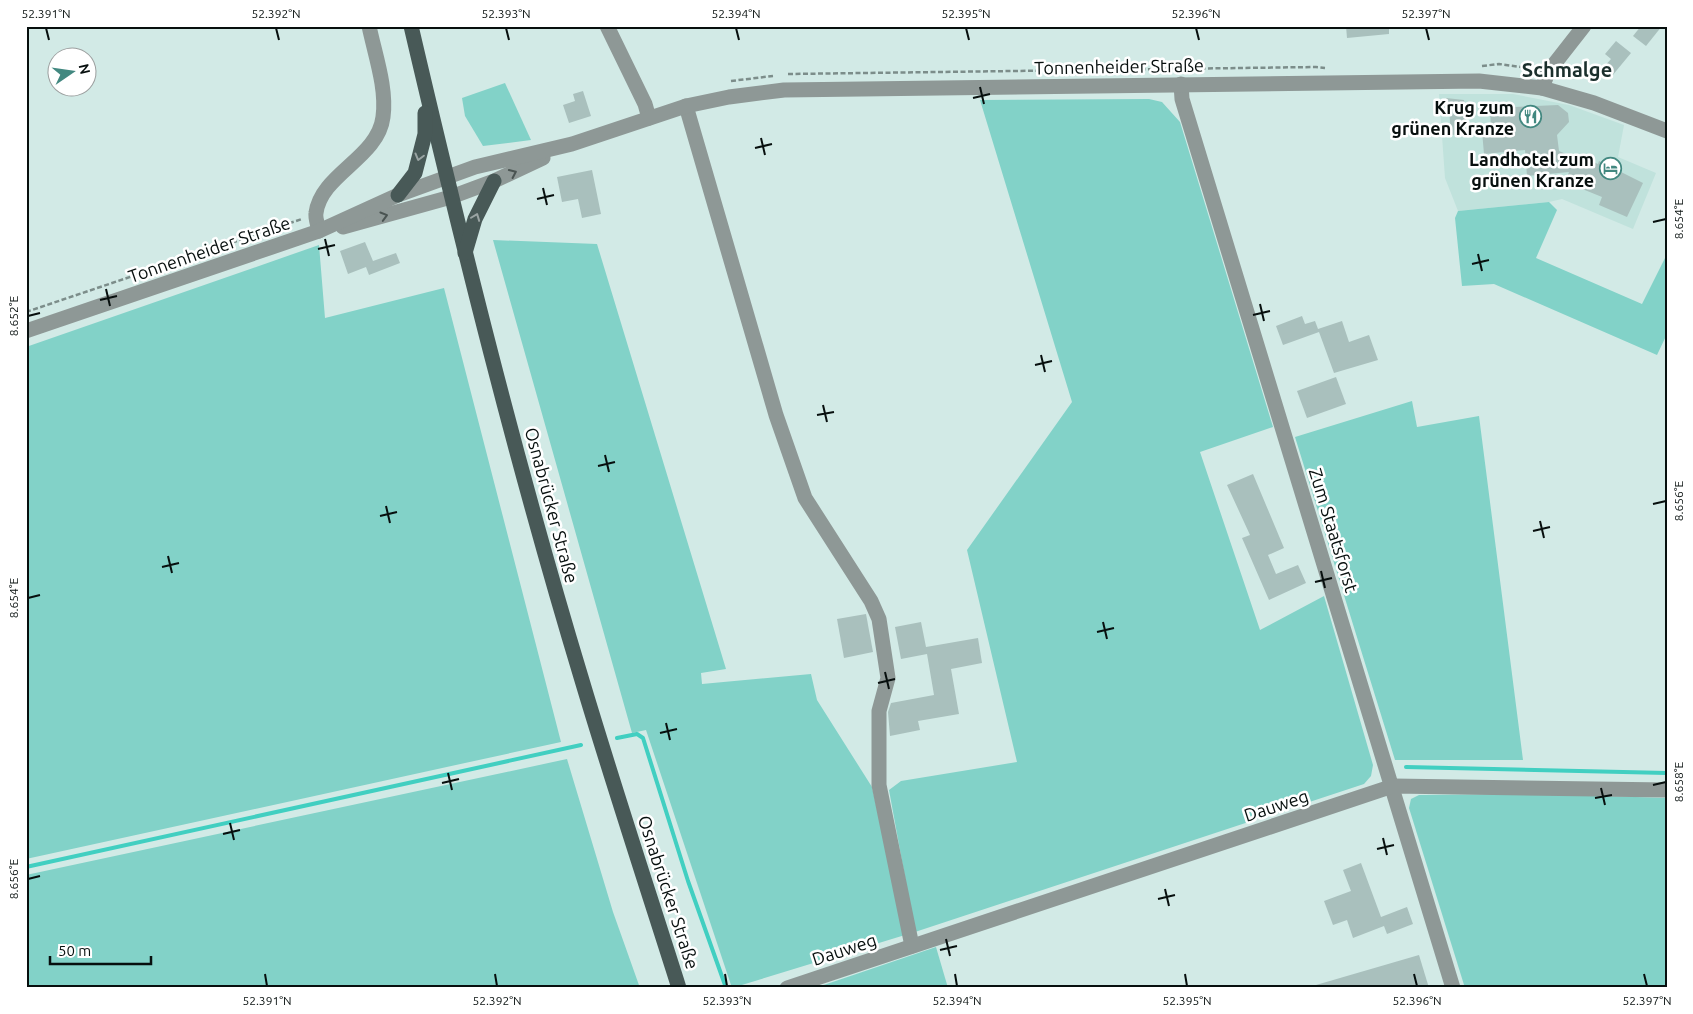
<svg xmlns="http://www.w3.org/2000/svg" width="1693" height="1014" font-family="Ubuntu,sans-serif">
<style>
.built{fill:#c0e2dc}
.green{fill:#82d2c8}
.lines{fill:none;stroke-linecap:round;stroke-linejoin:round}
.stream{stroke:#41cfc1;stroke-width:4}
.building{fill:#a9c0bd}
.path{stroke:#7c8d8a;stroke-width:2.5;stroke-dasharray:5 2.5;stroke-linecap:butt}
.minor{stroke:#8e9896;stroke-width:15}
.major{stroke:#485957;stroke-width:15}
.oneway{stroke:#9aa4a3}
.oneway2{stroke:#4a5452}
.ticks{fill:none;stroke:#070f0e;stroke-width:2}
.labels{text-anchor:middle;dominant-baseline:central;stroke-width:5;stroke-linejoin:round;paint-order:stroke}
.street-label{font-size:18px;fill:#070f0e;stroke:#fff}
.poi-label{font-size:18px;font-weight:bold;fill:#070f0e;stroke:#fff;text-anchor:end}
.quarter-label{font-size:20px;font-weight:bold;fill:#1b2f2c;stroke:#fff}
.neatline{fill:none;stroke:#070f0e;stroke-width:2}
.ticks-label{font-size:12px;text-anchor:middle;fill:#070f0e}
</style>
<rect width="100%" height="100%" fill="#d2eae6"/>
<polygon class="built" points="1439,94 1513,94 1569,105 1624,125 1618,157 1656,173 1633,229 1562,199 1549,202 1458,211 1445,178"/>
<g class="green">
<polygon points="505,83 531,140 483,146 465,116 462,98"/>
<polygon points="1149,99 1162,102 1180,122 1273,427 1200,452 1260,630 1324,596 1373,765 1371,776 1364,784 915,932 889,790 901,781 1017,762 967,550 1072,402 980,100"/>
<polygon points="1549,202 1557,210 1536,258 1642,304 1667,254 1667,334 1657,355 1494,284 1462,286 1455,218 1458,211"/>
<polygon points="493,240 597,244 726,669 701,673 702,684 811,674 817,700 872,787 905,935 732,988 646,730 632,733"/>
<polygon points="319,245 325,318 444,288 561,742 26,859 26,347"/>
<polygon points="1412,401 1417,427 1479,416 1523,760 1395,760 1295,437"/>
<polygon points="567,759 613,912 640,988 26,988 26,875"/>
<polygon points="1541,794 1667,798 1667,988 1465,988 1409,808 1411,799 1419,795"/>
<polygon points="936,947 948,988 815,988"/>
</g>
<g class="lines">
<g class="stream">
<polyline points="617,738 637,734 643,738 688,881 725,985"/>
<polyline points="1406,767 1667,773"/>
<polyline points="26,867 581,745"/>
</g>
</g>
<g class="building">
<polygon points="1346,26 1389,26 1389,34 1347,38"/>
<polygon points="1641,26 1662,26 1646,46 1633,36"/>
<polygon points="1616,41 1631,53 1612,76 1603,68 1611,59 1605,54"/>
<polygon points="583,91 591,116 569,123 563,105 575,101 573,94"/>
<polygon points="1446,98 1464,100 1467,134 1451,135 1449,108 1446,108"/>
<polygon points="1558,105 1568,113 1569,122 1557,135 1559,151 1575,158 1577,155 1598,164 1599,161 1643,183 1627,217 1599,205 1602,197 1565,182 1569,172 1527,176 1525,150 1484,154 1482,131 1491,130 1490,108"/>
<polygon points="592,170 601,214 582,218 578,199 562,202 557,177"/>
<polygon points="365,242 373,261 396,253 400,263 369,275 366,267 348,274 340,251"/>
<polygon points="1302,316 1305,324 1315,321 1318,329 1342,321 1349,342 1369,335 1378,360 1334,373 1319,332 1283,345 1276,326"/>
<polygon points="1336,377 1346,404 1307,418 1297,391"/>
<polygon points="1253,474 1284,548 1268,555 1276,574 1298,565 1306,583 1269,600 1242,538 1250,535 1227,485"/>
<polygon points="866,614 873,652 844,658 837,619"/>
<polygon points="921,622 926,647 978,638 982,663 951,669 959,714 918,721 920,730 890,736 888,712 891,703 934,695 927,654 901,659 895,627"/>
<polygon points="1361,863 1381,917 1407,907 1413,924 1387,934 1384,926 1353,938 1347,920 1333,925 1324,901 1351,891 1343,870"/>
<polygon points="1419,955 1429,988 1317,988 1316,985"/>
</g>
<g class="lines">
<g class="path">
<polyline points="1482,66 1499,64 1536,69"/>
<polyline points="788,74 1316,67 1325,68"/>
<polyline points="731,81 773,76"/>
<polyline points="26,312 302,219"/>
</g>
<g class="minor">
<polyline points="607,26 645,104 649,118"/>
<polyline points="1181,84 1182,99 1453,988"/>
<polyline points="1542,88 1548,72 1584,26"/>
<polyline points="686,106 776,415 805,498 871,601 879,619 888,678 879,711 879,785 912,946"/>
<polyline points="343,227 451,197 494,181 543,158"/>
<path d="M319,231C318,225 315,218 316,213C321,174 378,158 383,117C387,88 375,55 369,26"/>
<polyline points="26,331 319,231 398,195 475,167 572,144 686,106 729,97 784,90 1479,81 1542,88 1594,103 1667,131"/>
<polyline points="787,988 1393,786 1667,790"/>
</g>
<g class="major">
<path d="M411,26C462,244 516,462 581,677C612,781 646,884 679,988"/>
<polyline points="398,195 415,173 425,134 425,113"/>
<polyline points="465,253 475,219 494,181"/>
</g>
</g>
<defs><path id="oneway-chevron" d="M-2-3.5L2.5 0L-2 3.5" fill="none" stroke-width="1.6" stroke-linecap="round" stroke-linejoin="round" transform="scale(1.25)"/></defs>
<g class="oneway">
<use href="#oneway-chevron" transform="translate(419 157) rotate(105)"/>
<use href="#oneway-chevron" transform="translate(476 217) rotate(-69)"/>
</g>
<g class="oneway2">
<use href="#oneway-chevron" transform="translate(513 173) rotate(-25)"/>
<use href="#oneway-chevron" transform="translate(384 216) rotate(-16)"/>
</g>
<path class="ticks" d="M46,28L49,40M276,28L279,40M506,28L509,40M736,28L739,40M966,28L969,40M1196,28L1199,40M1426,28L1429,40M980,87L984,104M973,98L990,94M761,138L765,155M755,148L772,144M543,188L547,205M537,199L554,195M1653,222L1666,219M325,239L329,256M318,249L335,245M1478,254L1482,271M1472,264L1489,260M106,289L110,306M100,300L117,296M1260,304L1264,321M1253,315L1270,311M28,316L40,313M1041,355L1045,372M1035,365L1052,361M823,405L827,422M817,415L834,412M605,455L609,472M598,466L615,462M1653,504L1666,501M386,506L390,523M380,516L397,512M1540,521L1544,538M1533,531L1550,527M168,556L172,573M162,567L179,563M1321,571L1325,588M1315,582L1332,578M28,598L40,595M1103,622L1107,639M1097,632L1114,628M885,672L889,689M878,683L895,679M666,723L670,740M660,733L677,729M448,773L452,790M442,783L459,779M1653,785L1666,782M1601,788L1605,805M1595,798L1612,795M230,823L234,840M223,834L240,830M1383,838L1387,855M1377,849L1394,845M28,879L40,876M1165,889L1169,906M1158,899L1175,895M946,939L950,956M940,950L957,946M265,974L267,986M495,974L497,986M725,974L727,986M955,974L957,986M1185,974L1187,986M1414,974L1417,986M1644,974L1647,986"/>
<defs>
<symbol id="restaurant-ring" viewBox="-11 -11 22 22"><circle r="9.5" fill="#fff" stroke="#428880" stroke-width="1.5"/><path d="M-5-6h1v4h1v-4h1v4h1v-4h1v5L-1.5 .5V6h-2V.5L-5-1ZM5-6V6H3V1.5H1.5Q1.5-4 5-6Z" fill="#428880"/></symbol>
<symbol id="hotel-ring" viewBox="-11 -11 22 22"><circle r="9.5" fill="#fff" stroke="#428880" stroke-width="1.5"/><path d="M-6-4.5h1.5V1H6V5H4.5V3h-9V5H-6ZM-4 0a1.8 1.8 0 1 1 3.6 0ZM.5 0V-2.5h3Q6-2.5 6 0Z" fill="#428880"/></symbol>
</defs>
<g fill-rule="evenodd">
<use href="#restaurant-ring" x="1518" y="104" width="25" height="25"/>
<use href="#hotel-ring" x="1598" y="156" width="25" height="25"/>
</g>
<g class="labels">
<g class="street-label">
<text transform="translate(1119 66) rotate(-1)">Tonnenheider Straße</text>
<text transform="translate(209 249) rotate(-19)">Tonnenheider Straße</text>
<text transform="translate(552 505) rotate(75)">Osnabrücker Straße</text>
<text transform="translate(1334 530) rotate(73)">Zum Staatsforst</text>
<text transform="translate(1276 805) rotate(-18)">Dauweg</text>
<text transform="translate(669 892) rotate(72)">Osnabrücker Straße</text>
<text transform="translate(844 949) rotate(-18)">Dauweg</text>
</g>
<g class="poi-label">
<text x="1514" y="107">Krug zum<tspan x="1514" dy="21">grünen Kranze</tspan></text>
<text x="1594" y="159">Landhotel zum<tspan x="1594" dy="21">grünen Kranze</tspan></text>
</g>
<g class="quarter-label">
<text x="1567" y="69">Schmalge</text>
</g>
</g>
<rect width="1693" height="1014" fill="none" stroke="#ffffff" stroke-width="55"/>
<g transform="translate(72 72) rotate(77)"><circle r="24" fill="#ffffff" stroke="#9c9f9f"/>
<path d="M0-4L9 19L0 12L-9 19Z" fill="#428880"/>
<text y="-8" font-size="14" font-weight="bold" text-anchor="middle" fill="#070f0e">N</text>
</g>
<path d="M50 956v8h101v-8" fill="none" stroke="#070f0e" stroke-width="2.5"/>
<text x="58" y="956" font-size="15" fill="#070f0e" stroke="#ffffff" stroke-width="4" paint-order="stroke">50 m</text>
<rect x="28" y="28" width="1638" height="958" class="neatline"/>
<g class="ticks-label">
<text x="46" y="18">52.391°N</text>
<text x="276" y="18">52.392°N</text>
<text x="506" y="18">52.393°N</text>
<text x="736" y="18">52.394°N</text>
<text x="966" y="18">52.395°N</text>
<text x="1196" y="18">52.396°N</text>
<text x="1426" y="18">52.397°N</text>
<text transform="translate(1679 219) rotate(-90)" y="4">8.654°E</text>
<text transform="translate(14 316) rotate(-90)" y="4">8.652°E</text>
<text transform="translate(1679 501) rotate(-90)" y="4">8.656°E</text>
<text transform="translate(14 598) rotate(-90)" y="4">8.654°E</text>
<text transform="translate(1679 782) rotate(-90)" y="4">8.658°E</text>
<text transform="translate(14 879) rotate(-90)" y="4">8.656°E</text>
<text x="267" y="1005">52.391°N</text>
<text x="497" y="1005">52.392°N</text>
<text x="727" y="1005">52.393°N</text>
<text x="957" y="1005">52.394°N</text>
<text x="1187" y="1005">52.395°N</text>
<text x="1417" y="1005">52.396°N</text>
<text x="1647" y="1005">52.397°N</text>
</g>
</svg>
